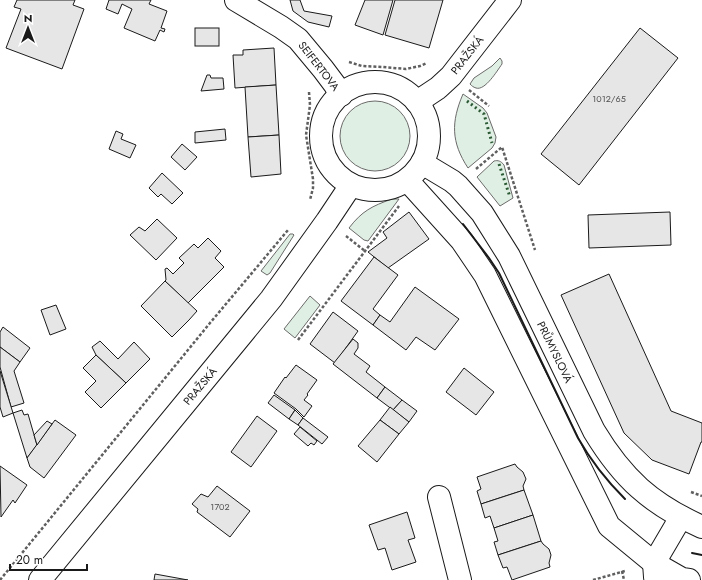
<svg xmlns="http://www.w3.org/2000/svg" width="702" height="580" font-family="Jost,sans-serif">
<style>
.green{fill:#e0efe3;stroke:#6a6a6a}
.building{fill:#e6e6e6;stroke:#1a1a1a}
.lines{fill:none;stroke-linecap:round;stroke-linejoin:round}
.minor-casing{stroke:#1a1a1a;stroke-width:24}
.major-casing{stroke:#1a1a1a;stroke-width:24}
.path{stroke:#5f5f5f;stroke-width:2.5;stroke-dasharray:3 2;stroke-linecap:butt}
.minor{stroke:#fff;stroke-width:22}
.major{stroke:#fff;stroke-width:22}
.hedge{stroke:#2b5a34;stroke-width:3;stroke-dasharray:2 3;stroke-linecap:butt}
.wall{stroke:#1a1a1a;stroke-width:2}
.labels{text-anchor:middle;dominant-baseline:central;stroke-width:3;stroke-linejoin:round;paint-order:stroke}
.number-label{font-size:9px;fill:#4d4d4d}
.street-label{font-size:11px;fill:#1a1a1a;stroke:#fff}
</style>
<rect width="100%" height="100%" fill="#fff"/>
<g class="green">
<path d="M500,58L502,61V64C497,71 485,91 476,88C473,87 472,86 470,84L474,78L492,66Z"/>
<path d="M463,94L483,108L487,113L496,137L495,143L492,148L468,168C451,142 451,122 463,94Z"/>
<circle cx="375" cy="136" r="35"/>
<path d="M494,161C498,160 501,161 504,165L513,198L500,206L477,177Z"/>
<path d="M392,199H399L368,241L364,240L349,228C362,211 372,206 392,199Z"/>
<polygon points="290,234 293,234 294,235 270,273 267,275 261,271"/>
<polygon points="310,296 320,305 295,338 284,329"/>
</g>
<g class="building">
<polygon points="17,0 75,0 73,5 84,9 62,69 6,48 21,9 14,7"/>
<polygon points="109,0 151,0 149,4 167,11 161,28 165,29 164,32 160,30 155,41 124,28 132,9 122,4 118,14 106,9"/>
<polygon points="290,0 300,0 304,11 332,16 329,27 308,22 293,11"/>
<polygon points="365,0 393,0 383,35 355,25"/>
<polygon points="395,0 443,0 429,48 385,35"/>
<rect x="195" y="28" width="24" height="18"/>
<polygon points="640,28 678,58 579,185 541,154"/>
<polygon points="274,48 276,85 235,88 233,55 243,55 243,50"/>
<polygon points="207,75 210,75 211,78 223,78 224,89 201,91"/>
<polygon points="276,85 279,135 248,137 245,87"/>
<polygon points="225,129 226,140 195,143 195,132"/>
<polygon points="116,131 123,134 121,139 136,145 130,158 109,149"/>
<polygon points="279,135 281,174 251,177 248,137"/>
<polygon points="182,144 197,157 185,170 171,157"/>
<polygon points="162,173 183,193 172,204 161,194 158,197 149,188"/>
<polygon points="409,212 429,239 388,268 368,252 387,238 383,232"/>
<polygon points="670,212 671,245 589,248 588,215"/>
<polygon points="157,219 177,238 156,260 130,235 139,227 145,231"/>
<polygon points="208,238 221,251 215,258 224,267 188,303 165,281 166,280 165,269 167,268 173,274 184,263 179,258 194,244 198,248"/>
<polygon points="374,257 398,275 373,309 380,315 373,325 341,301"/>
<polygon points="609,274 671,411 702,423 702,442 701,442 689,474 652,460 624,433 561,295"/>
<polygon points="165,281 197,311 189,320 172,337 141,306"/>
<polygon points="415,287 459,319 435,350 416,337 406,350 373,325 380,315 390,322"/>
<polygon points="56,305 66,329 50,335 41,310"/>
<polygon points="333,312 358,331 335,363 310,344"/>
<polygon points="3,327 30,348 20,362 0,347 0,332"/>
<polygon points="353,339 358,343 358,348 354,354 370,366 366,372 385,387 377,398 333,364"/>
<polygon points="100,341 118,359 134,342 150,359 126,383 96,355 92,347"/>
<polygon points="0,347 20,362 14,371 24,403 11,407 0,367"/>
<polygon points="96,355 126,383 101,408 85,392 96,381 83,368"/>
<polygon points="296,365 317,380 307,394 308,395 304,400 312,406 304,417 296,409 274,393 285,377 286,378"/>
<polygon points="464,368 494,392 476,415 446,392"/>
<polygon points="0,371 13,413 3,417 0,407"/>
<polygon points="385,387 402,400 393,410 377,398"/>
<polygon points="274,395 295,410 289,419 268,403"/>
<polygon points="402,400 417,411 409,422 393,410"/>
<polygon points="390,407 409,422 399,434 380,420"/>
<polygon points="22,410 24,415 28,414 37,445 27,458 13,413"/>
<polygon points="295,410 303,418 298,425 289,419"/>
<polygon points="257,416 277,431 251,467 231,452"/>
<polygon points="303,418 328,437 322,444 298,425"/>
<polygon points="55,420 76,435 44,478 30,467 27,458"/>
<polygon points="380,420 399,434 377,462 358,446"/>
<polygon points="47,421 52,424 37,445 34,435"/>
<polygon points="300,427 317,441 314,445 311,443 308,446 294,434"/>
<polygon points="515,464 517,467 523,472 526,479 523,486 524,490 481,504 477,491 481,489 477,477"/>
<polygon points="0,466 27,485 15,503 13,500 1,517"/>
<polygon points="217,486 250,511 230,537 197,512 198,509 192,504 201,494 208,497"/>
<polygon points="524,490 533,515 494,528 490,516 485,518 481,504"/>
<polygon points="407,512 415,538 408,540 416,562 392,570 385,548 378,550 369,525"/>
<polygon points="533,515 541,541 498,555 494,542 498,541 494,528"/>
<polygon points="541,541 543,544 549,549 551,555 549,563 550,567 512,580 507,567 503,568 498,555"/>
<polygon points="155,574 188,580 154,580"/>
</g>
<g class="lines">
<defs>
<g id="minor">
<polyline points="236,0 281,27 298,39 323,69 335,85 341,95"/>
<polyline points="407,180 462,241 485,275 609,526 654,563 682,579 689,580"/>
<polyline points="439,497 460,580"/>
<polyline points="655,577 654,563 681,517"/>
</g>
<g id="major">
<circle cx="375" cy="136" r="54"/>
<polyline points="417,102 438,88 451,76 510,0"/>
<path d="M422,163L452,181L458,186L482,213L509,256L594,431C623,479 651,504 702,527"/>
<polyline points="40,580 271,299 327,221 351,185"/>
</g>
</defs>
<use href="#minor" class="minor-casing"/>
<use href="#major" class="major-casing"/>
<g class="path">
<polyline points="349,62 362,66 383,67 406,69 420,66 427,63"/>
<polyline points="469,90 489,106"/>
<polyline points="309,92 310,105 306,135 313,179 313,188 310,200"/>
<polyline points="476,169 502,147 535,250"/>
<polyline points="346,236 365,251"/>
<polyline points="298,340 399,206"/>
<polyline points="691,492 702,496"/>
<polyline points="622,571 624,580"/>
<polyline points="0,580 210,323 288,230"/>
<polyline points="593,580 625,571"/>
</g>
<use href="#minor" class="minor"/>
<use href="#major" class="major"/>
<g class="hedge">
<polyline points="467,101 484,114 492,143"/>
<polyline points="499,164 510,197"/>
</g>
<g class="wall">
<path d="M463,224L489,258L499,273L578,438C591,461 606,480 625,499"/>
<polyline points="692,553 702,555"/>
</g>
</g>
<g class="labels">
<g class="number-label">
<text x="609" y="98">1012/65</text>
<text x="220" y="506">1702</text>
</g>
<g class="street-label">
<text transform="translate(467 55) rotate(-52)">PRAŽSKÁ</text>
<text transform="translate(319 66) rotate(52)">SEIFERTOVA</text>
<text transform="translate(555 352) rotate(64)">PRŮMYSLOVÁ</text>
<text transform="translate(200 386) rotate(-50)">PRAŽSKÁ</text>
</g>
</g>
<g transform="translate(28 28)" stroke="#ffffff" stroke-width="3" paint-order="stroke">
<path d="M0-3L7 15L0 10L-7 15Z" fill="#1a1a1a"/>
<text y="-6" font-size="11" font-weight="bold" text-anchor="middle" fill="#1a1a1a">N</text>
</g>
<path d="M10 564v6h77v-6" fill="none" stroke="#1a1a1a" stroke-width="2"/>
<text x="16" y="564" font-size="12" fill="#1a1a1a" stroke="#ffffff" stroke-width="3" paint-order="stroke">20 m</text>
</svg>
